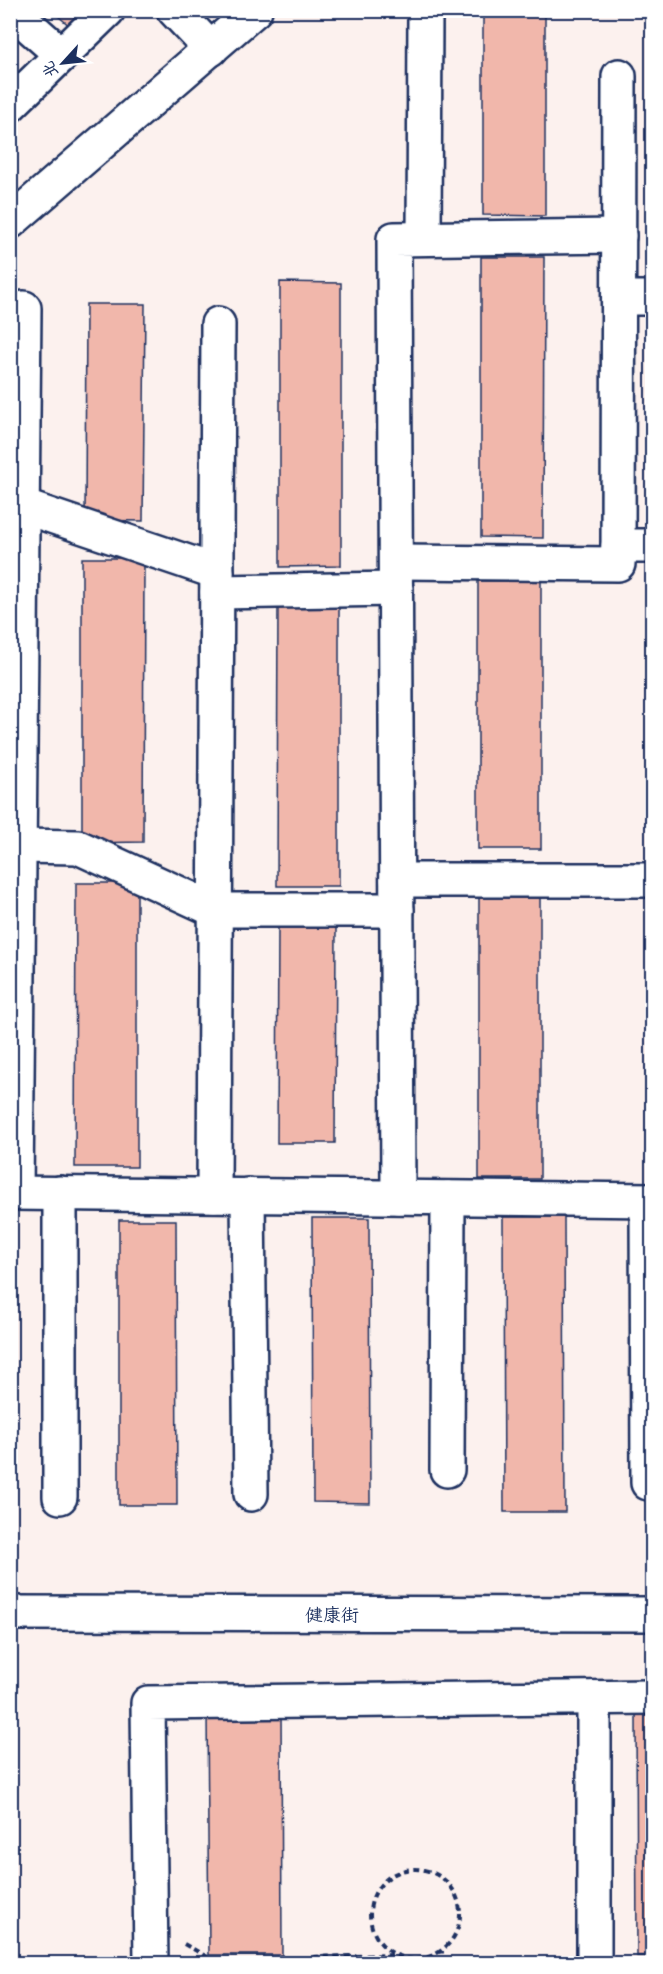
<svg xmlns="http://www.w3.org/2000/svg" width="663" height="1974" font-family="'Patrick Hand','LXGW WenKai TC',sans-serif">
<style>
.building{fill:#f1b7ab;stroke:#1b2f5e;stroke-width:1.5}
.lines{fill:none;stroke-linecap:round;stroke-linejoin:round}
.minor-casing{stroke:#1b2f5e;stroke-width:38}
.path{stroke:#1b2f5e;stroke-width:4;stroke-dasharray:6 4.5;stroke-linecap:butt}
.minor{stroke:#fff;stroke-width:33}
.labels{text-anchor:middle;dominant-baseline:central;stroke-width:4.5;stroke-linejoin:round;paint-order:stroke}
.street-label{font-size:18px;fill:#1b2f5e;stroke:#fff}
</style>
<rect width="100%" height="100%" fill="#fcf1ee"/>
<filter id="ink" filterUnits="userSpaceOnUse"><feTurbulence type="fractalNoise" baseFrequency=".0167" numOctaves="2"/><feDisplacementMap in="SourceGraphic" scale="12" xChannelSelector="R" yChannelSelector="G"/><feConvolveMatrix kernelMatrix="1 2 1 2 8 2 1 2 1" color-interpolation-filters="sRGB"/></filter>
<g filter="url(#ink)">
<g class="building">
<polygon points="51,10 85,10 71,27"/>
<polygon points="483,10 545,10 545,216 483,215"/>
<polygon points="481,257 544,257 543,538 481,537"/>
<polygon points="280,282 341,283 341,566 280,567"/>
<polygon points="86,304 145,304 143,521 85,520"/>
<polygon points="82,558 144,558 143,842 82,843"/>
<rect x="478" y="581" width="63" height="268"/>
<polygon points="278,602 339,602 339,886 277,886"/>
<polygon points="76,883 137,883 137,1167 75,1167"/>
<rect x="479" y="895" width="61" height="284"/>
<polygon points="278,927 336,927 335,1143 277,1143"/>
<polygon points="503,1217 564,1217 565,1512 504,1512"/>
<polygon points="312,1218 369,1218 370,1503 313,1502"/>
<polygon points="119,1220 176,1220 177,1505 119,1505"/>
<polygon points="281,1710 282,1955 209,1955 207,1711"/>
<polygon points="636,1712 652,1712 652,1956 637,1956"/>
</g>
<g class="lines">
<defs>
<g id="minor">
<polyline points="11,10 62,55"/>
<polyline points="174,10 211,49"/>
<polyline points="10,105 108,10"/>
<polyline points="10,222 255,10"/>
<polyline points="424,238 425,10"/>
<polyline points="619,298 652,298"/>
<polyline points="22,506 217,572"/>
<polyline points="618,546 652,546"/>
<polyline points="396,562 618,564 619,76"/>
<polyline points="217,592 396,589"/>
<polyline points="19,846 78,847 215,910 397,910"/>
<polyline points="397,880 652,880"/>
<polyline points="10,1193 652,1200"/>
<polyline points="16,1193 24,308"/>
<polyline points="60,1193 60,1497"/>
<polyline points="214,1195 218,324"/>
<polyline points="248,1195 251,1494"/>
<polyline points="398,1197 394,239 619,236"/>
<polyline points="647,1200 648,1483"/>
<polyline points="447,1470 448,1198"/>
<polyline points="10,1613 652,1614"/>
<polyline points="594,1698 594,1964"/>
<polyline points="151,1964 148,1703 652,1697"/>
</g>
</defs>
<use href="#minor" class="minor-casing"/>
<g class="path">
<circle cx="415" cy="1914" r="45"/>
<polyline points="184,1944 220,1964"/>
<polyline points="306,1964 312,1957 392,1955"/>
<polyline points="442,1964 442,1951"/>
</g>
<use href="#minor" class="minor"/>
</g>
</g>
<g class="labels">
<g class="street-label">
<text x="332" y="1614">健康街</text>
</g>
</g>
<rect width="663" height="1974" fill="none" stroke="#fff" stroke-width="36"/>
<rect x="18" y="18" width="627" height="1938" fill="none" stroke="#1b2f5e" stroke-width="2" filter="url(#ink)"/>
<g transform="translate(63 63) rotate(243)" stroke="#ffffff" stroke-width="4.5" paint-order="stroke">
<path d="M0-4.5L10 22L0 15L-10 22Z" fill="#1b2f5e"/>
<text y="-9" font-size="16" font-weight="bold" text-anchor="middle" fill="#1b2f5e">北</text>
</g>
</svg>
